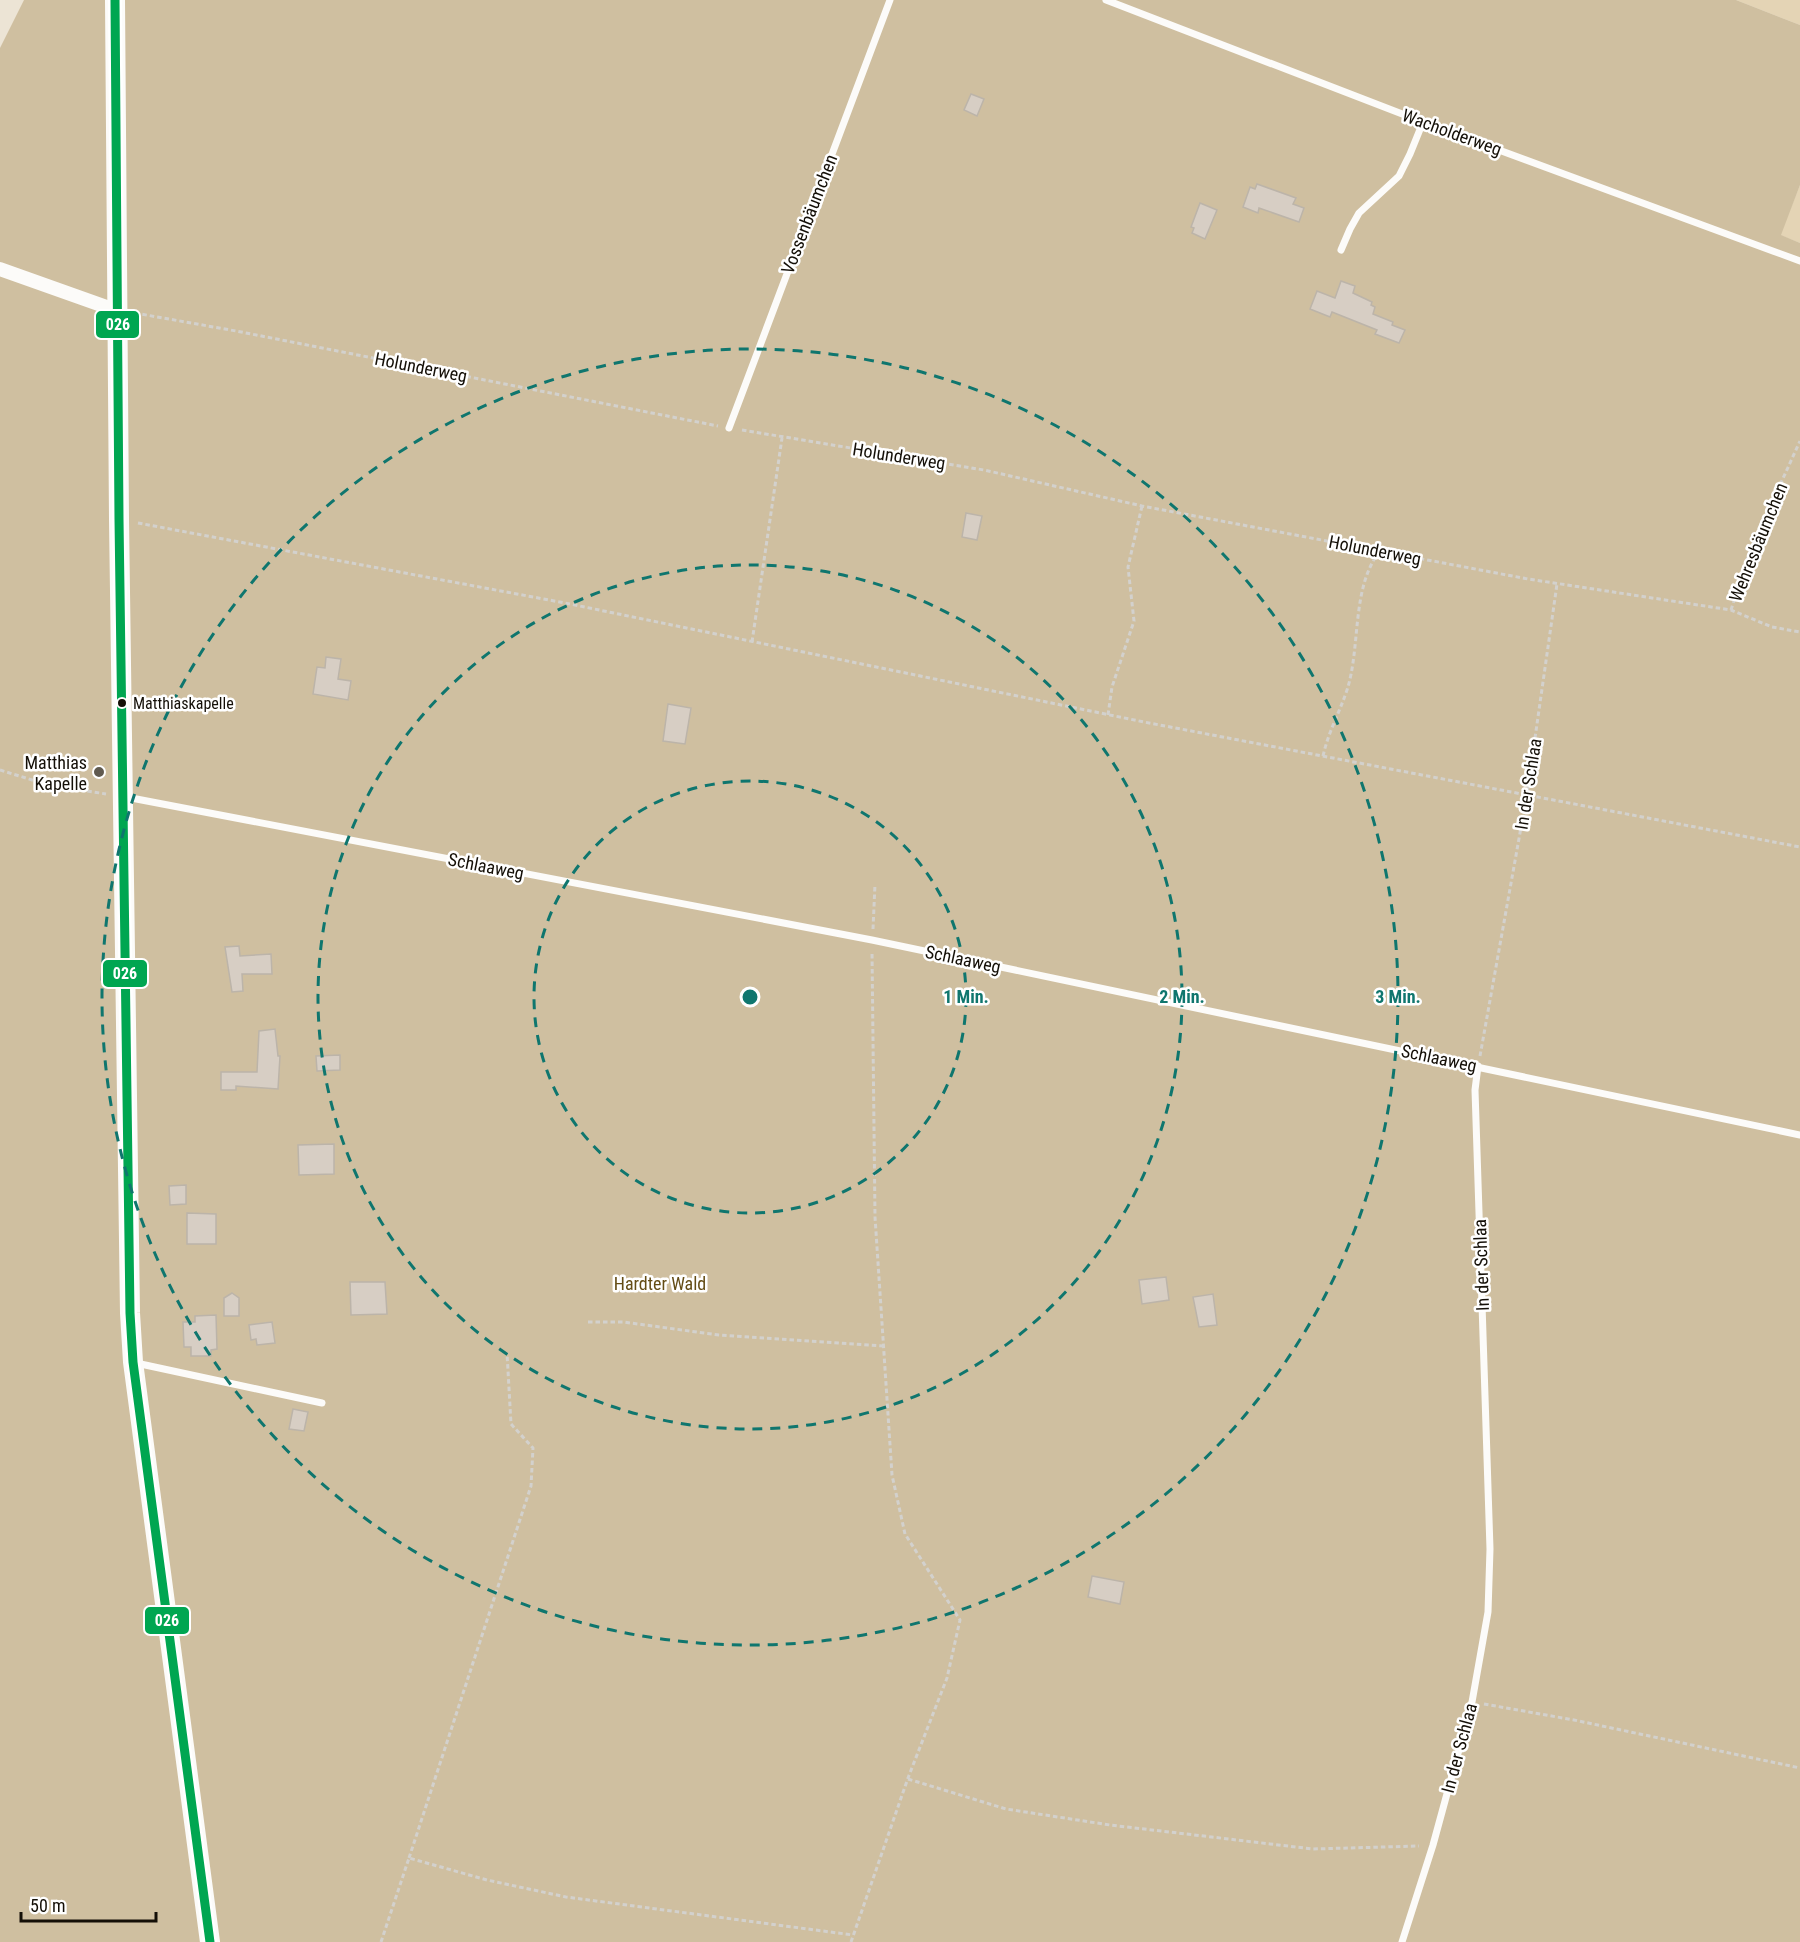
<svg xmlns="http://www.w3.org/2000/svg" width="1800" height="1942" font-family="'Roboto Condensed',sans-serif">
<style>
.green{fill:#e4d4b5}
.forest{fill:#cfbfa0}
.building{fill:#d7cec4;stroke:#bcb4a9;stroke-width:1.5}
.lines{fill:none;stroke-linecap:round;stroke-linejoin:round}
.path{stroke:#d3d1cd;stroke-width:3;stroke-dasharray:4.5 3;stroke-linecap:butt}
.service{stroke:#fcfbf9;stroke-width:7}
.minor{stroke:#fcfbf9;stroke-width:14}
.secondary{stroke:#fcfbf9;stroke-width:20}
.bus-1-casing{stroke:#fff;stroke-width:14}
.bus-1{stroke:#00a651;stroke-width:9}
.ring{fill:none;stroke:#0f766e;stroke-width:3;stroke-dasharray:10 8}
.bus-dot{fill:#140f07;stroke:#fff;stroke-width:2}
.poi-dot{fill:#605a4f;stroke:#fff;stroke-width:2}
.labels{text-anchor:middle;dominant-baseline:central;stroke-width:5;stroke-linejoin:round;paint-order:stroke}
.bus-label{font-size:16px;fill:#140f07;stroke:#fff;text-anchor:start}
.street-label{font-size:18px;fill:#140f07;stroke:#fff}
.poi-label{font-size:18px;fill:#140f07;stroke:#fff;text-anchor:end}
.park-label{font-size:18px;fill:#644c15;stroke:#fff}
.centre{fill:#0f766e;stroke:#fff;stroke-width:3}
.ring-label{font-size:18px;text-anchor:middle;font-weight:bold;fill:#0f766e;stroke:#fff;stroke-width:5;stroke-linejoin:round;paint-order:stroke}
.line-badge{stroke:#fff;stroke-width:2}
.badge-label{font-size:16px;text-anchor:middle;font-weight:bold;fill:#fff}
</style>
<rect width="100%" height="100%" fill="#ece4d5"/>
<g class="green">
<polygon points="1736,0 1800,0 1800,25"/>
<polygon points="1800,185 1800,243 1780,235"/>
</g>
<polygon class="forest" points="24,0 1736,0 1800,25 1800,185 1781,235 1800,243 1800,1942 0,1942 0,48"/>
<g class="building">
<polygon points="971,94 984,99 977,116 964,110"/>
<polygon points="1257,184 1296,198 1293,204 1304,208 1299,222 1259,208 1258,213 1243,207 1250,187 1255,189"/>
<polygon points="1200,203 1217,210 1205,239 1192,233 1194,228 1191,227"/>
<polygon points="1341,281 1355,286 1353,293 1372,302 1371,305 1375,307 1373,314 1393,322 1392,325 1405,330 1399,343 1375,334 1377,330 1332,312 1330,317 1310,309 1317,291 1335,298"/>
<polygon points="966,513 982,516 977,540 962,537"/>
<polygon points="326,657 341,659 338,679 351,681 348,700 313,694 317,667 325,668"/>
<polygon points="668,704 691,708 685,744 663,741"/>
<polygon points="239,946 240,956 271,954 272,974 242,974 243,991 232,992 225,947"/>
<polygon points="275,1029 278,1056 280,1056 278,1089 236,1086 236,1090 221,1090 221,1072 257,1072 259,1031"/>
<polygon points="340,1055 340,1070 317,1071 316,1056"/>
<polygon points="334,1144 334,1174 299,1175 298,1145"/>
<polygon points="186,1185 186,1204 170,1205 169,1186"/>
<polygon points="187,1213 216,1214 216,1244 187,1244"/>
<polygon points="1166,1277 1169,1300 1142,1304 1139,1280"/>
<polygon points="350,1282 385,1282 387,1314 351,1315"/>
<polygon points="232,1293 239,1298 239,1316 224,1316 224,1298"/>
<polygon points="1213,1294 1217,1325 1199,1327 1193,1297"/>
<polygon points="216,1315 217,1349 211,1350 211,1356 191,1356 191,1347 184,1347 183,1322 195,1322 195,1316"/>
<polygon points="272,1322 275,1343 257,1345 256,1339 251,1340 249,1325"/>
<polygon points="293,1409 308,1412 304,1431 289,1429"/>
<polygon points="1092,1576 1124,1582 1120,1604 1088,1597"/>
</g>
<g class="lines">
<g class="path">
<polyline points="135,313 236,331 718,426"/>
<polyline points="742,430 984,470 1142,506 1528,579 1731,610 1772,627 1800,632"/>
<polyline points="138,523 565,603 1144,722 1800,847"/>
<polyline points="1731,610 1750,551 1800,441"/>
<polyline points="752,642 782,438"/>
<polyline points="1108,715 1112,687 1134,621 1128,567 1142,506"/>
<path d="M1323,756C1329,730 1339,714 1347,690C1361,647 1351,587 1380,551"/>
<polyline points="0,770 45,784 106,794"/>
<polyline points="873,929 875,884"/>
<polyline points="1480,1056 1527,794 1557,584"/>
<polyline points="588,1322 623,1322 719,1335 883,1346"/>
<polyline points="1484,1704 1574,1720 1800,1768"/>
<polyline points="908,1779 1006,1809 1110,1825 1313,1849 1419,1846"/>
<polyline points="409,1858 531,1486 533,1448 511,1424 507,1353"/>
<polyline points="381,1942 409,1858 487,1880 566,1897 853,1935"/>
<polyline points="851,1942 908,1778 947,1678 960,1620 905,1534 892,1475 875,1217 872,951"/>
</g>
<g class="service">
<polyline points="1106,0 1423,122 1800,261"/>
<polyline points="1341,250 1350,229 1359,213 1399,176 1410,154 1423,122"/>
<polyline points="729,428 890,0"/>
<polyline points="126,797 872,940 1800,1135"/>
<polyline points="136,1363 322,1403"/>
<polyline points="1402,1942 1433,1845 1472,1702 1488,1612 1490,1549 1475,1090 1478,1066"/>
</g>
<polyline class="minor" points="0,269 118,311"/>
<polyline class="secondary" points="115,0 119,519 130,1313 133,1362 210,1942"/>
<defs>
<polyline id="bus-1" points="115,0 119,519 130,1313 133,1362 210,1942"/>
</defs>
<use href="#bus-1" class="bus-1-casing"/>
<use href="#bus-1" class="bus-1"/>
</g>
<g class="ring">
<circle cx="750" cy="997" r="216"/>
<circle cx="750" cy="997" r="432"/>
<circle cx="750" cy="997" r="648"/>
</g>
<circle class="bus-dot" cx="122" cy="703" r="5"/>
<circle class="poi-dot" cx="99" cy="772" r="6"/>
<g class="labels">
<g class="bus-label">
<text x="133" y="703">Matthiaskapelle</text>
</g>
<g class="street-label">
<text transform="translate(1452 132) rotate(20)">Wacholderweg</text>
<text transform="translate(809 214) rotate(-69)">Vossenbäumchen</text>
<text transform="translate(421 367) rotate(11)">Holunderweg</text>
<text transform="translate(899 456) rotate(9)">Holunderweg</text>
<text transform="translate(1758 542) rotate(-68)">Wehresbäumchen</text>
<text transform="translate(1375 550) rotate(11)">Holunderweg</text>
<text transform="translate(1528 784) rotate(-81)">In der Schlaa</text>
<text transform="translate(486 866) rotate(11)">Schlaaweg</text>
<text transform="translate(963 959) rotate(12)">Schlaaweg</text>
<text transform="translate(1439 1058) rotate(12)">Schlaaweg</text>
<text transform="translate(1481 1265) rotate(-92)">In der Schlaa</text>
<text transform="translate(1459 1748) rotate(-75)">In der Schlaa</text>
</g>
<g class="poi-label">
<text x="87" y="762">Matthias<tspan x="87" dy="21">Kapelle</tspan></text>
</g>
<g class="park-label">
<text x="660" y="1283">Hardter Wald</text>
</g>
</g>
<circle cx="750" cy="997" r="9" class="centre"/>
<g class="ring-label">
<text x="966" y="1003">1 Min.</text>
<text x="1182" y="1003">2 Min.</text>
<text x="1398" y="1003">3 Min.</text>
</g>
<g class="line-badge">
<rect x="95" y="310" width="45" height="29" rx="6" fill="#00a651"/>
<rect x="102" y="959" width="46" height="29" rx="6" fill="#00a651"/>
<rect x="144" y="1606" width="46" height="29" rx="6" fill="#00a651"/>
</g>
<g class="badge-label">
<text x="118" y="330">026</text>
<text x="125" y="979">026</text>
<text x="167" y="1626">026</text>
</g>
<path d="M21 1912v9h135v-9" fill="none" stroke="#140f07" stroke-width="3"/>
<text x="30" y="1912" font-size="18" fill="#140f07" stroke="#ffffff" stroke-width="4.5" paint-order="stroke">50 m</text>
</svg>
